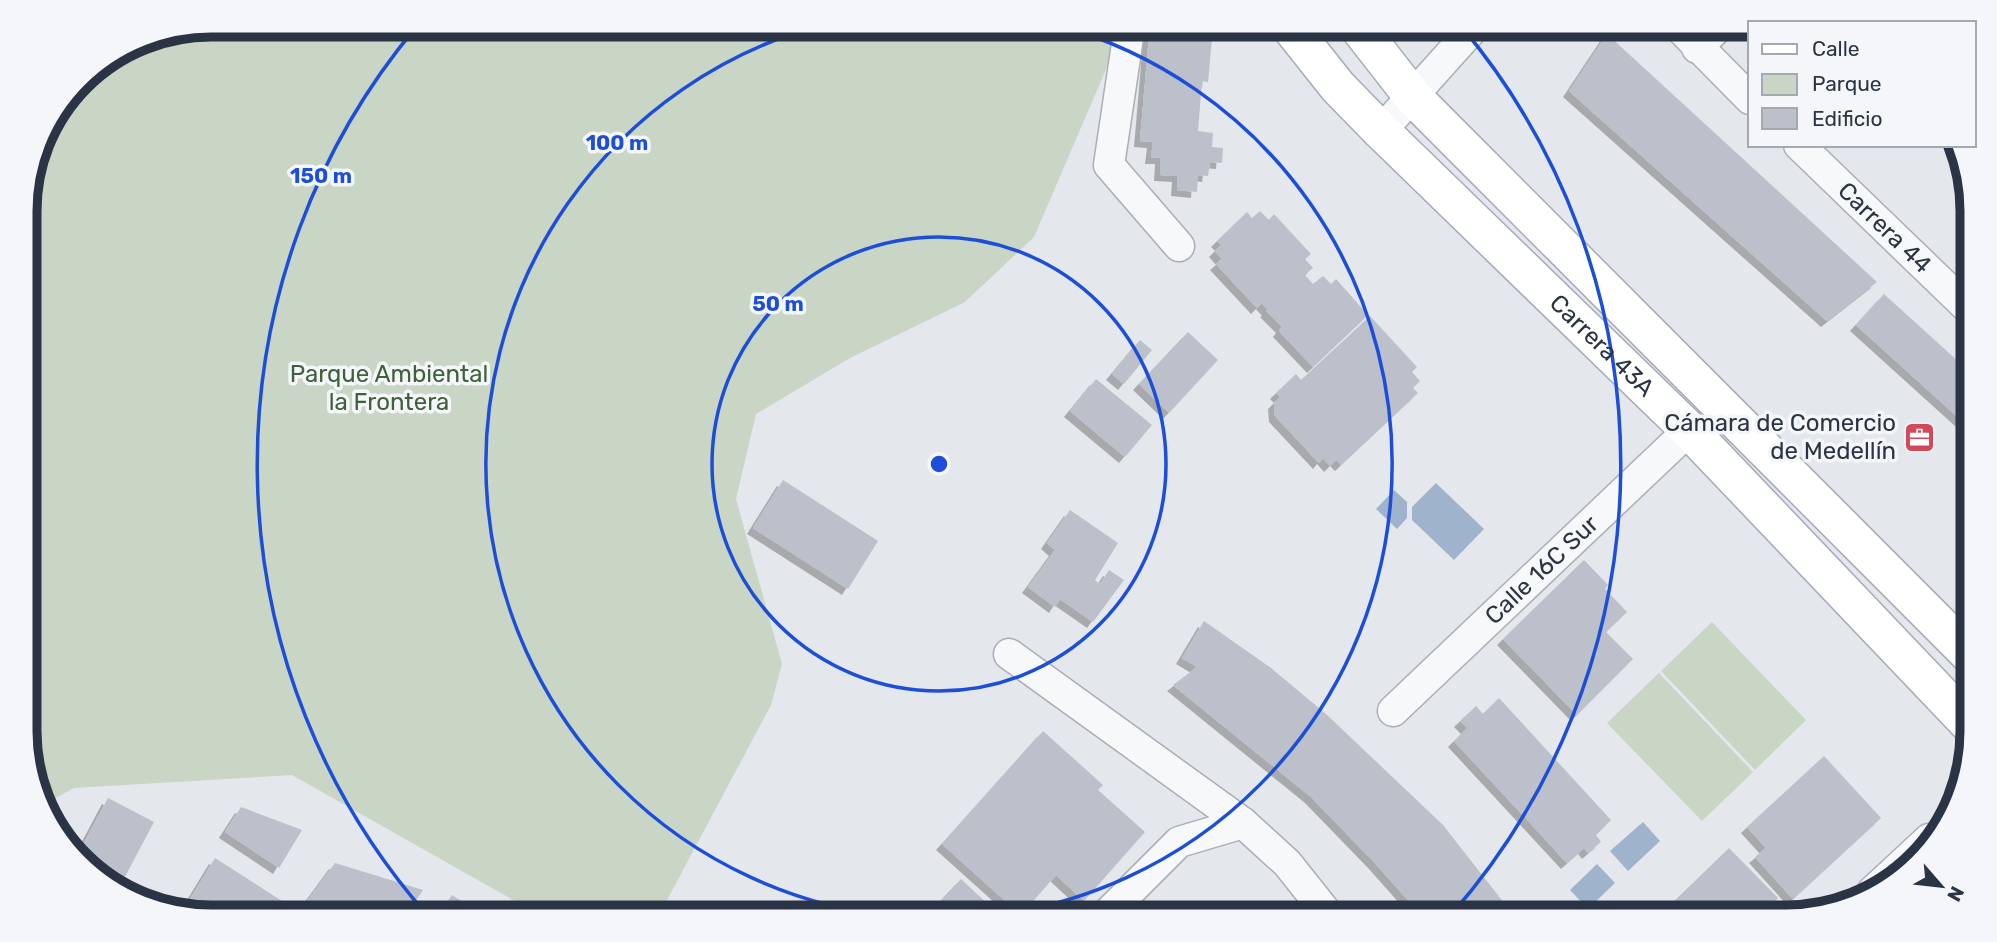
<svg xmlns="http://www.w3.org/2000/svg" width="1997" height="942" font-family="Rubik,sans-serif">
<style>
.green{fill:#c9d6c5}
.water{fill:#9fb4cc}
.building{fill:#bbc0ca;filter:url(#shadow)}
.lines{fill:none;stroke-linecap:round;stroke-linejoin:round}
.minor-casing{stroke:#a9aeb7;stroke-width:33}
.major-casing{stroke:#a3abb8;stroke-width:40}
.minor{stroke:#f7f8fa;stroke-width:30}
.major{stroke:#fff;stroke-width:37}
.ring{fill:none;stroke:#1d4ed8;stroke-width:3.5}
.labels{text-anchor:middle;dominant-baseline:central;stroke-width:7;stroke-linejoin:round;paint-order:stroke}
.street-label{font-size:24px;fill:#2b3445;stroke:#f4f6f9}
.park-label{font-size:24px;fill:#3f6138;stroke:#f4f6f9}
.poi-label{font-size:24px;fill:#2b3445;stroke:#f4f6f9;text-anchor:end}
.rim{fill:none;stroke:#2b3445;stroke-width:9}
.centre{fill:#1d4ed8;stroke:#f4f6f9;stroke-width:3.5}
.ring-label{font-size:21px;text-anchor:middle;font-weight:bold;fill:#1d4ed8;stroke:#f4f6f9;stroke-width:7;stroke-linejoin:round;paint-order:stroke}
</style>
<defs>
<filter id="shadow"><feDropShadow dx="-6" dy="6" stdDeviation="0" flood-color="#0004"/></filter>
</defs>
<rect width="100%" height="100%" fill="#e4e7ec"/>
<g class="green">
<polygon points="210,24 1125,25 1034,237 965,302 850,358 756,414 736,499 782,664 771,705 658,917 543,917 292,775 74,788 46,803 26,756 25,198 44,128 88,71 140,39"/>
<polygon points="1712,622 1806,720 1755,770 1661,671"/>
<polygon points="1659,673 1753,772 1702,821 1607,723"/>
</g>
<g class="water">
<polygon points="1436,483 1484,529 1454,560 1412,520 1412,507"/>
<polygon points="1394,490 1407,502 1407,518 1397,529 1376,509"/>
<polygon points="1643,822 1660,841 1628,871 1610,851"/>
<polygon points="1597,864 1615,883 1588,909 1570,890"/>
</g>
<g class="building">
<polygon points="1150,24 1198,24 1196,37 1212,38 1208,82 1202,81 1198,131 1213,133 1212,147 1223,148 1222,163 1210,162 1208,176 1198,175 1197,192 1177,190 1178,176 1160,175 1161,158 1151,158 1153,142 1140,141"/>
<polygon points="1607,34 1877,282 1827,321 1569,91"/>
<polygon points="1260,211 1269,220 1274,214 1311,254 1305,259 1313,268 1305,275 1313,284 1323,276 1331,284 1336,279 1368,315 1313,367 1279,331 1282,327 1266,311 1268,310 1262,303 1257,308 1216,264 1222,259 1215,251 1221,245 1217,241 1247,212 1252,218"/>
<polygon points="1884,294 1971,373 1972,430 1856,325"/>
<polygon points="1370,316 1417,367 1412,372 1420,381 1413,388 1418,393 1341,465 1336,460 1330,466 1323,458 1319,463 1275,416 1274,403 1280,397 1276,393 1296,374 1301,380"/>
<polygon points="1188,332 1218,360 1169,413 1139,384"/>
<polygon points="1140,340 1152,350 1124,384 1112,374"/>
<polygon points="1096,379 1152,425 1125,457 1070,411"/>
<polygon points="783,480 878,541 848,589 753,528"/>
<polygon points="1070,510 1118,543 1095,580 1100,584 1109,570 1124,580 1093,622 1060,599 1055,607 1028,587 1055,550 1047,543"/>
<polygon points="1584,560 1608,585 1605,589 1627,612 1606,632 1633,659 1577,715 1503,639"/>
<polygon points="1204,621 1271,668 1326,714 1443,825 1515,917 1423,917 1374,862 1311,797 1173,685 1197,667 1182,658"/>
<polygon points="1499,698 1611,820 1596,835 1601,842 1588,853 1584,848 1567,863 1454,741 1467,728 1460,721 1476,706 1483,714"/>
<polygon points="1043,731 1103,785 1098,790 1145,832 1084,901 1056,875 1021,915 942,844"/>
<polygon points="1824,756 1881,818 1793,899 1755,857 1766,848 1747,827"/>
<polygon points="108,798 154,822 119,888 77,856"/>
<polygon points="241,807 302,830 279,868 225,832"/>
<polygon points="1729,848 1778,898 1762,914 1765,917 1658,917"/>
<polygon points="215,858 299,912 335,863 423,890 405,917 210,918 182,912"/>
<polygon points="961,879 991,907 985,913 989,917 925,917"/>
<polygon points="452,895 469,906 462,917 437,917"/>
<polygon points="708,908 725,917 703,917"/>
</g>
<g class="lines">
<defs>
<g id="minor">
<polyline points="1130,24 1109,165 1179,246"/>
<polyline points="1676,24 1750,99"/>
<polyline points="1697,48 1721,24"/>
<polyline points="1381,131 1477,24"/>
<path id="s1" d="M1799,145L1971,311"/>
<polyline points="1009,654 1243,823"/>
<path id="s2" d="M1393,711L1689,430"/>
<polyline points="1872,892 1929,839"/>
<polyline points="1104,917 1179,842 1243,823 1287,863 1330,917"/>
</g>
<g id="major">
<path id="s3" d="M1288,24L1338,87L1381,131L1689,430L1972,727"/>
<polyline points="1356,24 1413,97 1972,657"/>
</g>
</defs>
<use href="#minor" class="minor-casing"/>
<use href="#major" class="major-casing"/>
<use href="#minor" class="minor"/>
<use href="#major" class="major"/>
</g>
<g class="ring">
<circle cx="939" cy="464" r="227"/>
<path d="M899 917A455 455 0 0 1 821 25M1057 25A455 455 0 0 1 979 917"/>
<path d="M428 916A682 682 0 0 1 417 26M1461 26A682 682 0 0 1 1450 916"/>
</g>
<defs>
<symbol id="office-square" viewBox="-11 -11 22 22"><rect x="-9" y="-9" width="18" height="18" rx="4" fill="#d1495b" stroke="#f4f6f9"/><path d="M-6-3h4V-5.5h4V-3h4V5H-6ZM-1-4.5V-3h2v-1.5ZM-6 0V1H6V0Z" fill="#fff"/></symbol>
</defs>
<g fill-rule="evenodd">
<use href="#office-square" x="1902" y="420" width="35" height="35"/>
</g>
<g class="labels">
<g class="street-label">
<text stroke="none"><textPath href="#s1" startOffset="119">Carrera 44</textPath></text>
<text stroke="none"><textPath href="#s3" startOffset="450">Carrera 43A</textPath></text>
<text stroke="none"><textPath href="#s2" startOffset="205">Calle 16C Sur</textPath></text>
</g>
<g class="park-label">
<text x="389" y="374">Parque Ambiental<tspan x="389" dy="28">la Frontera</tspan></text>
</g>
<g class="poi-label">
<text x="1896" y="423">Cámara de Comercio<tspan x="1896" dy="28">de Medellín</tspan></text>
</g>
</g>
<path d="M0 0H1997V942H0ZM211 37H1786A174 174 0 0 1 1960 211V731A174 174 0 0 1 1786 905H211A174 174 0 0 1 37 731V211A174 174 0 0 1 211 37Z" fill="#f4f6f9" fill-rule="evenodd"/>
<path class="rim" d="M211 37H1786A174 174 0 0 1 1960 211V731A174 174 0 0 1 1786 905H211A174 174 0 0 1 37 731V211A174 174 0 0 1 211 37Z"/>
<circle cx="939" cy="464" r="10" class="centre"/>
<g class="ring-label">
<text x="617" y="150">100 m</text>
<text x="321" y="183">150 m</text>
<text x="778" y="311">50 m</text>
</g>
<rect x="1748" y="21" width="228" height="126" fill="#f4f6f9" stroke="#a4a8b1" stroke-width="2"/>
<rect x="1762" y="44" width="35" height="10" fill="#ffffff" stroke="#a4a8b1" stroke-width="2"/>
<text x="1812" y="56" font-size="21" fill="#2b3445">Calle</text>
<rect x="1762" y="74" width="35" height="21" fill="#c9d6c5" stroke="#a4a8b1" stroke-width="2"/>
<text x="1812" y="91" font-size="21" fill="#2b3445">Parque</text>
<rect x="1762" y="108" width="35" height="21" fill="#bbc0ca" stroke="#a4a8b1" stroke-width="2"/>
<text x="1812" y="126" font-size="21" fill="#2b3445">Edificio</text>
<g transform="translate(1941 886) rotate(118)" stroke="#f4f6f9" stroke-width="5" paint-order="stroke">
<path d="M0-5L12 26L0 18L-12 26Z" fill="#2b3445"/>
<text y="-10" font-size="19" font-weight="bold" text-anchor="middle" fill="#2b3445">N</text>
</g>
</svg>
